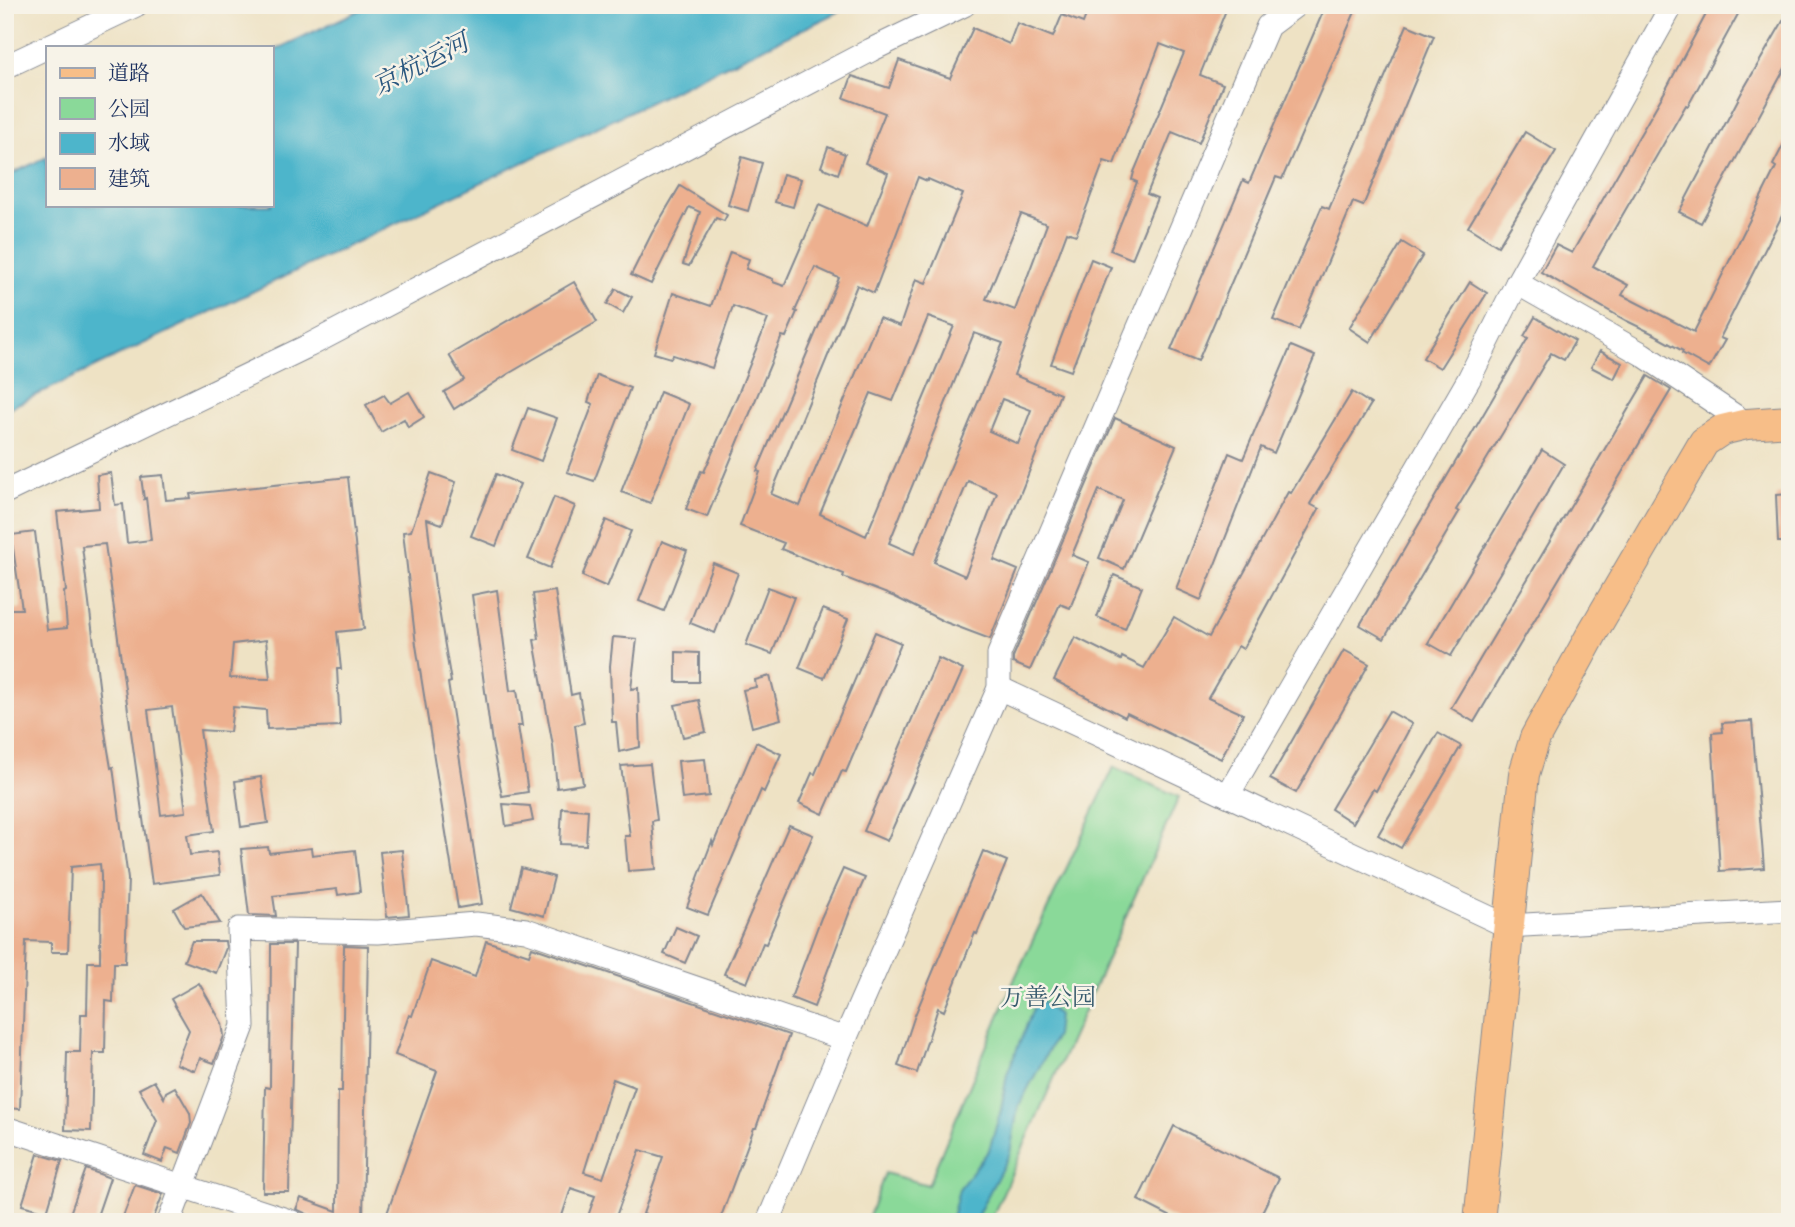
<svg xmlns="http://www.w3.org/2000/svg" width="1795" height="1227" font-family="'IM FELL English','Noto Serif SC',serif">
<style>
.green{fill:#8ad999;stroke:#52847c;stroke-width:2}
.water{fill:#4db5cb;stroke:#347294;stroke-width:2}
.building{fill:#edb08f;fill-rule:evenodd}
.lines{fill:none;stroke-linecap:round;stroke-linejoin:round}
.minor-casing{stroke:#848891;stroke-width:25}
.major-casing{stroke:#848891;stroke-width:32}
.minor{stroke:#fff;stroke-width:23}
.major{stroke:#f7be88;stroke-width:30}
.labels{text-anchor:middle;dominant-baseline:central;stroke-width:5;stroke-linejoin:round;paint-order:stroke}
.park-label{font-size:24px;fill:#375a6d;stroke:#f7f3e8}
.water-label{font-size:26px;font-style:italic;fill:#2a577f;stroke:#f7f3e8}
</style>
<rect width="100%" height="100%" fill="#f7f3e8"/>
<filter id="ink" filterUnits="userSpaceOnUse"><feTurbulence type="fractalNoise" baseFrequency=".0143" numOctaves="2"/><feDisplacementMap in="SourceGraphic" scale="14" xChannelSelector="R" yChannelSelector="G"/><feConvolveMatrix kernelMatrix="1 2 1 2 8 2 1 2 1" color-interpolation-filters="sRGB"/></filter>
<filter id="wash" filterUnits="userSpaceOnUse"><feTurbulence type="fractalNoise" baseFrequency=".00686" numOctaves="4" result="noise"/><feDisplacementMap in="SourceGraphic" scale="28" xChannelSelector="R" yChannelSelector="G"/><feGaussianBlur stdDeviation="1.57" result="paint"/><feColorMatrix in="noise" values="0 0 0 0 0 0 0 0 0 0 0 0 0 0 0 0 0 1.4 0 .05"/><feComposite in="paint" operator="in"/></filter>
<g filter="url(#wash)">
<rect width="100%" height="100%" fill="#eee2c4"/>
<polygon class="green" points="1114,767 1179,797 990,1222 867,1222 885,1173 928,1185 1015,978"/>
<g class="water">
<polygon points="370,5 853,5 5,410 5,177 47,157 47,205 271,205 271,52"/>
<polygon points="1038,997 1058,1015 1056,1036 1018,1107 1010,1153 979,1212 977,1222 951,1222 959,1189 989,1150 1001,1110 1007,1074"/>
</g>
<g id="blocks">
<g class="building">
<path d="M1090,5H1228L1200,75L1223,84L1199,143L1172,132L1147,194L1157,198L1132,259L1110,250L1137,182L1132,180L1134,172L1184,53L1160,44L1114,164L1104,161L1076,235L1067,232L1014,375L1060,394L994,560L1018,570L990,639L945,622L895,597L843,577L844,574L781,549L784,543L740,526L760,472L757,471L839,278L815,267L795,311L797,312L786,337L782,336L707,517L686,509L701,471L704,472L738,394L768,319L733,306L712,368L673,355L671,358L654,353L673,293L711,306L730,252L749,259L746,269L773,279V282L784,286L819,205L867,226L888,173L865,163L885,113L844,98L852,76L889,88L899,60L950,78L973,28L1009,44L1017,23L1053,37L1062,15L1083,23ZM918,177L927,181L928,179L963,194L926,283L916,279L900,326L879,318L800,506L771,494L857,285L874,293ZM1021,214L1047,224L1015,310L986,299ZM928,317L954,326L866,536L820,514L871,393L893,401ZM974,333L1003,343L914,554L889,543ZM1002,399L1031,410L1018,444L989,431ZM968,481L997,493L965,576L934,562Z"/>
<polygon points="1326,5 1341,5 1355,12 1282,179 1276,177 1198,361 1171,350 1243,180 1249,183"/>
<polygon points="1711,5 1743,5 1688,106 1686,105 1593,266 1628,285 1622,295 1694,332 1776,167 1773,165 1790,132 1790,200 1720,338 1725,340 1709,368 1682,353 1683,351 1659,338 1660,337 1627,321 1541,272 1556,245 1572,253 1664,93"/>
<polygon points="1790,9 1790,59 1701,223 1679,212 1743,90"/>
<polygon points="1407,25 1434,36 1363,206 1353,202 1299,330 1273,320 1322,206 1329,209"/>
<polygon points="1525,132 1556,151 1498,246 1468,227"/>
<polygon points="828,147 845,154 838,174 821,167"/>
<polygon points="742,157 762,163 748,211 728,205"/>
<polygon points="783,174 801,179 793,207 775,202"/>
<polygon points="680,186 727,215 724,221 716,218 689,266 683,264 700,212 689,207 651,284 631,275 652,233"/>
<polygon points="1402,242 1423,255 1370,342 1349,328"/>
<polygon points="1091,259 1111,267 1071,371 1051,364"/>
<polygon points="574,282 597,322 508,374 454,409 444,392 464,380 449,355"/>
<polygon points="1470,282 1487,293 1440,368 1423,358"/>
<polygon points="616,289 632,297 623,313 607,304"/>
<polygon points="1535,317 1575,341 1564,360 1551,353 1456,510 1459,512 1384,639 1360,625 1528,338 1524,336"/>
<polygon points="1291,346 1315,356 1274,453 1261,447 1201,600 1176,589 1229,453 1243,459"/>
<polygon points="1600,351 1622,363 1614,379 1591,367"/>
<polygon points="597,375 630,388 594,481 567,472 593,404 588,402"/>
<polygon points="1648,376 1671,390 1474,722 1451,708"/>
<polygon points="409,392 424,417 408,427 404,419 381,432 366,405 384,395 390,403"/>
<polygon points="660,392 689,404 650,503 621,492"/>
<polygon points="1352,392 1371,404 1310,504 1319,509 1243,649 1238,646 1208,698 1243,714 1221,759 1127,713 1125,717 1054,680 1075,637 1121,660 1122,657 1144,668 1174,617 1209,637 1288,492 1291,493"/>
<polygon points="528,408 557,418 541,461 512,450"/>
<polygon points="1115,418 1176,446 1124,569 1099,558 1123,500 1099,490 1072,555 1089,562 1070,608 1060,604 1030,670 1013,663 1013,657"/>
<polygon points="1542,450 1564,464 1451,656 1428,643"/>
<path d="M111,473L115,505L123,504L127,543L151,540L146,498L144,499L141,477L163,475L166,500L191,498L190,494L348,477L364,629L337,632L341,669H337L340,726L267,729L266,710L233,707L230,732L200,730L214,831L187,835L190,855L217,852L220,875L152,884L105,544L82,546L104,726L111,768L113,767L128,879L125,963H114L113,1002L106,1001L105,1053H93L91,1131L65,1130L67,1052H80L81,1014H87L88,962H100L101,876L100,864L71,867L68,952H51V942L26,941L20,1109L5,1108V925L7,871L10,872L5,826V609H22L11,535L35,532L47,630L67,628L64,592L66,591L57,512L99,508L97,475ZM266,640L270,679L230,678L233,644ZM172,707L186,812L161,815L148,710Z"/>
<polygon points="431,473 456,482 442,524 427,519 435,586 451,682 448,683 482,904 458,908 416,645 403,532 411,531"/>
<polygon points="496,474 520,484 496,546 471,536"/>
<polygon points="1790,494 1790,542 1778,542 1776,495"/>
<polygon points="554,497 575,506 550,568 528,559"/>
<polygon points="606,520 631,531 607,587 582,576"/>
<polygon points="662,541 687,551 664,611 639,601"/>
<polygon points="713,563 738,573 715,633 690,623"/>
<polygon points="1114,575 1142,587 1125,629 1097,617"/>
<polygon points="768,587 794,597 772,654 746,645"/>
<polygon points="497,590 510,691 517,690 522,726 518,726 528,792 502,796 492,743 472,595"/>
<polygon points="555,591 571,695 579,693 584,723 575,725 583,784 557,788 553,746 534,640 539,639 533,594"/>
<polygon points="823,609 848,619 824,678 799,668"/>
<polygon points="875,632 901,643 846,772 842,771 823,814 799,803 812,773 815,774"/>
<polygon points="613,637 637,639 631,689 638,688 640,747 619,752 616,722 612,722 610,666"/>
<polygon points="1344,650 1369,664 1296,793 1270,779"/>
<polygon points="676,652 699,653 699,682 676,682"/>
<polygon points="938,658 963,670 887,841 864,831"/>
<polygon points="770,676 781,719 752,727 743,690 756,687 755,680"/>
<polygon points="699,700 706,732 683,737 675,705"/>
<polygon points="1389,711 1412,724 1376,791 1373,789 1353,823 1331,809"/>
<polygon points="1752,721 1764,868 1720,871 1712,733 1723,732 1722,723"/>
<polygon points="1438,733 1461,746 1401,848 1378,835"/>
<polygon points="756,742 781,754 764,792 761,790 708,915 687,907 712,841 713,845"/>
<polygon points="705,759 709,796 682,799 678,761"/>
<polygon points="650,764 657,820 652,821 656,869 628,871 625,836 630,836 621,766"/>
<polygon points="261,777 268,823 241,827 235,781"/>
<polygon points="503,804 530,806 533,821 506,826"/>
<polygon points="562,808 588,810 586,845 560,844"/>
<polygon points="789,825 813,835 766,944 763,943 747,983 724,974"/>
<polygon points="268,847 269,853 311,848 312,855 355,850 360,892 338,895 337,889 273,896 276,916 249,915 241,849"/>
<polygon points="402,850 409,915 387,917 380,852"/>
<polygon points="983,851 1007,861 977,934 975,933 944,1011 938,1008 917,1073 898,1066 915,1015"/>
<polygon points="521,868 554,877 544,916 511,907"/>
<polygon points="843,869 865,878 850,911 814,1007 791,998 821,918"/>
<polygon points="202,893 220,923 184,927 174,909"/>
<polygon points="676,927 697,936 685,963 664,954"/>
<polygon points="192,941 225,941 226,948 216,973 184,961"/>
<path d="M486,941L529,955L532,947L789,1035L756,1128H754L719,1222H665L643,1214L663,1157L640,1150L614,1222H586L595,1196L571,1188L560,1222H384L437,1071L395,1055L409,1015L412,1016L431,961L475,977ZM613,1079L635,1087L603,1178L584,1172Z"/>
<polygon points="271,944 295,944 289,1192 263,1192 265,1087 270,1088"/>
<polygon points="344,945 368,946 363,1222 324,1222 296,1209 301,1198 337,1211 338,1091 342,1091"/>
<polygon points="199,983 222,1023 224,1036 214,1063 200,1058 195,1071 176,1064 189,1030 171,999"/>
<polygon points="154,1081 164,1098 166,1092 175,1087 190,1113 191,1123 180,1153 167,1148 162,1162 144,1155 157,1120 139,1089"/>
<polygon points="1174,1126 1279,1178 1257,1222 1181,1222 1138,1200"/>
<polygon points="38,1154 62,1161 47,1212 22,1205"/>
<polygon points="86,1169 110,1178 95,1222 67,1222"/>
<polygon points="135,1185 163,1194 152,1222 121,1222"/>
</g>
</g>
</g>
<g filter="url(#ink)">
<use href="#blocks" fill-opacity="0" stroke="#848891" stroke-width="2"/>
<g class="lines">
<defs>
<g id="minor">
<polyline points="5,67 136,5"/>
<polyline points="1517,283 1672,5"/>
<polyline points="5,492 308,346 871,50 964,5"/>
<polyline points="999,688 1507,926 1790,910"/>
<polyline points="1228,795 1469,379 1517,283 1642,354 1747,424"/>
<polyline points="5,1128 292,1222"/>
<polyline points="169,1222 243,1026 239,929 378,932 476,924 526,930 845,1039"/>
<polyline points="768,1222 845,1039 999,688 999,654 1268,26 1296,5"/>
</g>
<polyline id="major" points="1479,1222 1524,774 1535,738 1594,630 1704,442 1722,430 1747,424 1790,421"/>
</defs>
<use href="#minor" class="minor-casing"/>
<use href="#major" class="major-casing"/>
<use href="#minor" class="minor"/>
<use href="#major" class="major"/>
</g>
</g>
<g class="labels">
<g class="park-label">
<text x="1048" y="998">万善公园</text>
</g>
<g class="water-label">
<text transform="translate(421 65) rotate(-27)">京杭运河</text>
</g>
</g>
<rect width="1795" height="1227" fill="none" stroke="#f7f3e8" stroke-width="28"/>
<rect x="46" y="46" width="228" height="161" fill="#f7f3e8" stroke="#9fa5b1" stroke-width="2"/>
<rect x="60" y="68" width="35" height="10" fill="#f7be88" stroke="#9fa5b1" stroke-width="2"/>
<text x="108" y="80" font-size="21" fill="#1b2f5e">道路</text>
<rect x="60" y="98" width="35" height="21" fill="#8ad999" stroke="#9fa5b1" stroke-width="2"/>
<text x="108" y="116" font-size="21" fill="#1b2f5e">公园</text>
<rect x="60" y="133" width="35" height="21" fill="#4db5cb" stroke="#9fa5b1" stroke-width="2"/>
<text x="108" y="150" font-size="21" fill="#1b2f5e">水域</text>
<rect x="60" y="168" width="35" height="21" fill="#edb08f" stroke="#9fa5b1" stroke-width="2"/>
<text x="108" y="186" font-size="21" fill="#1b2f5e">建筑</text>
</svg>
